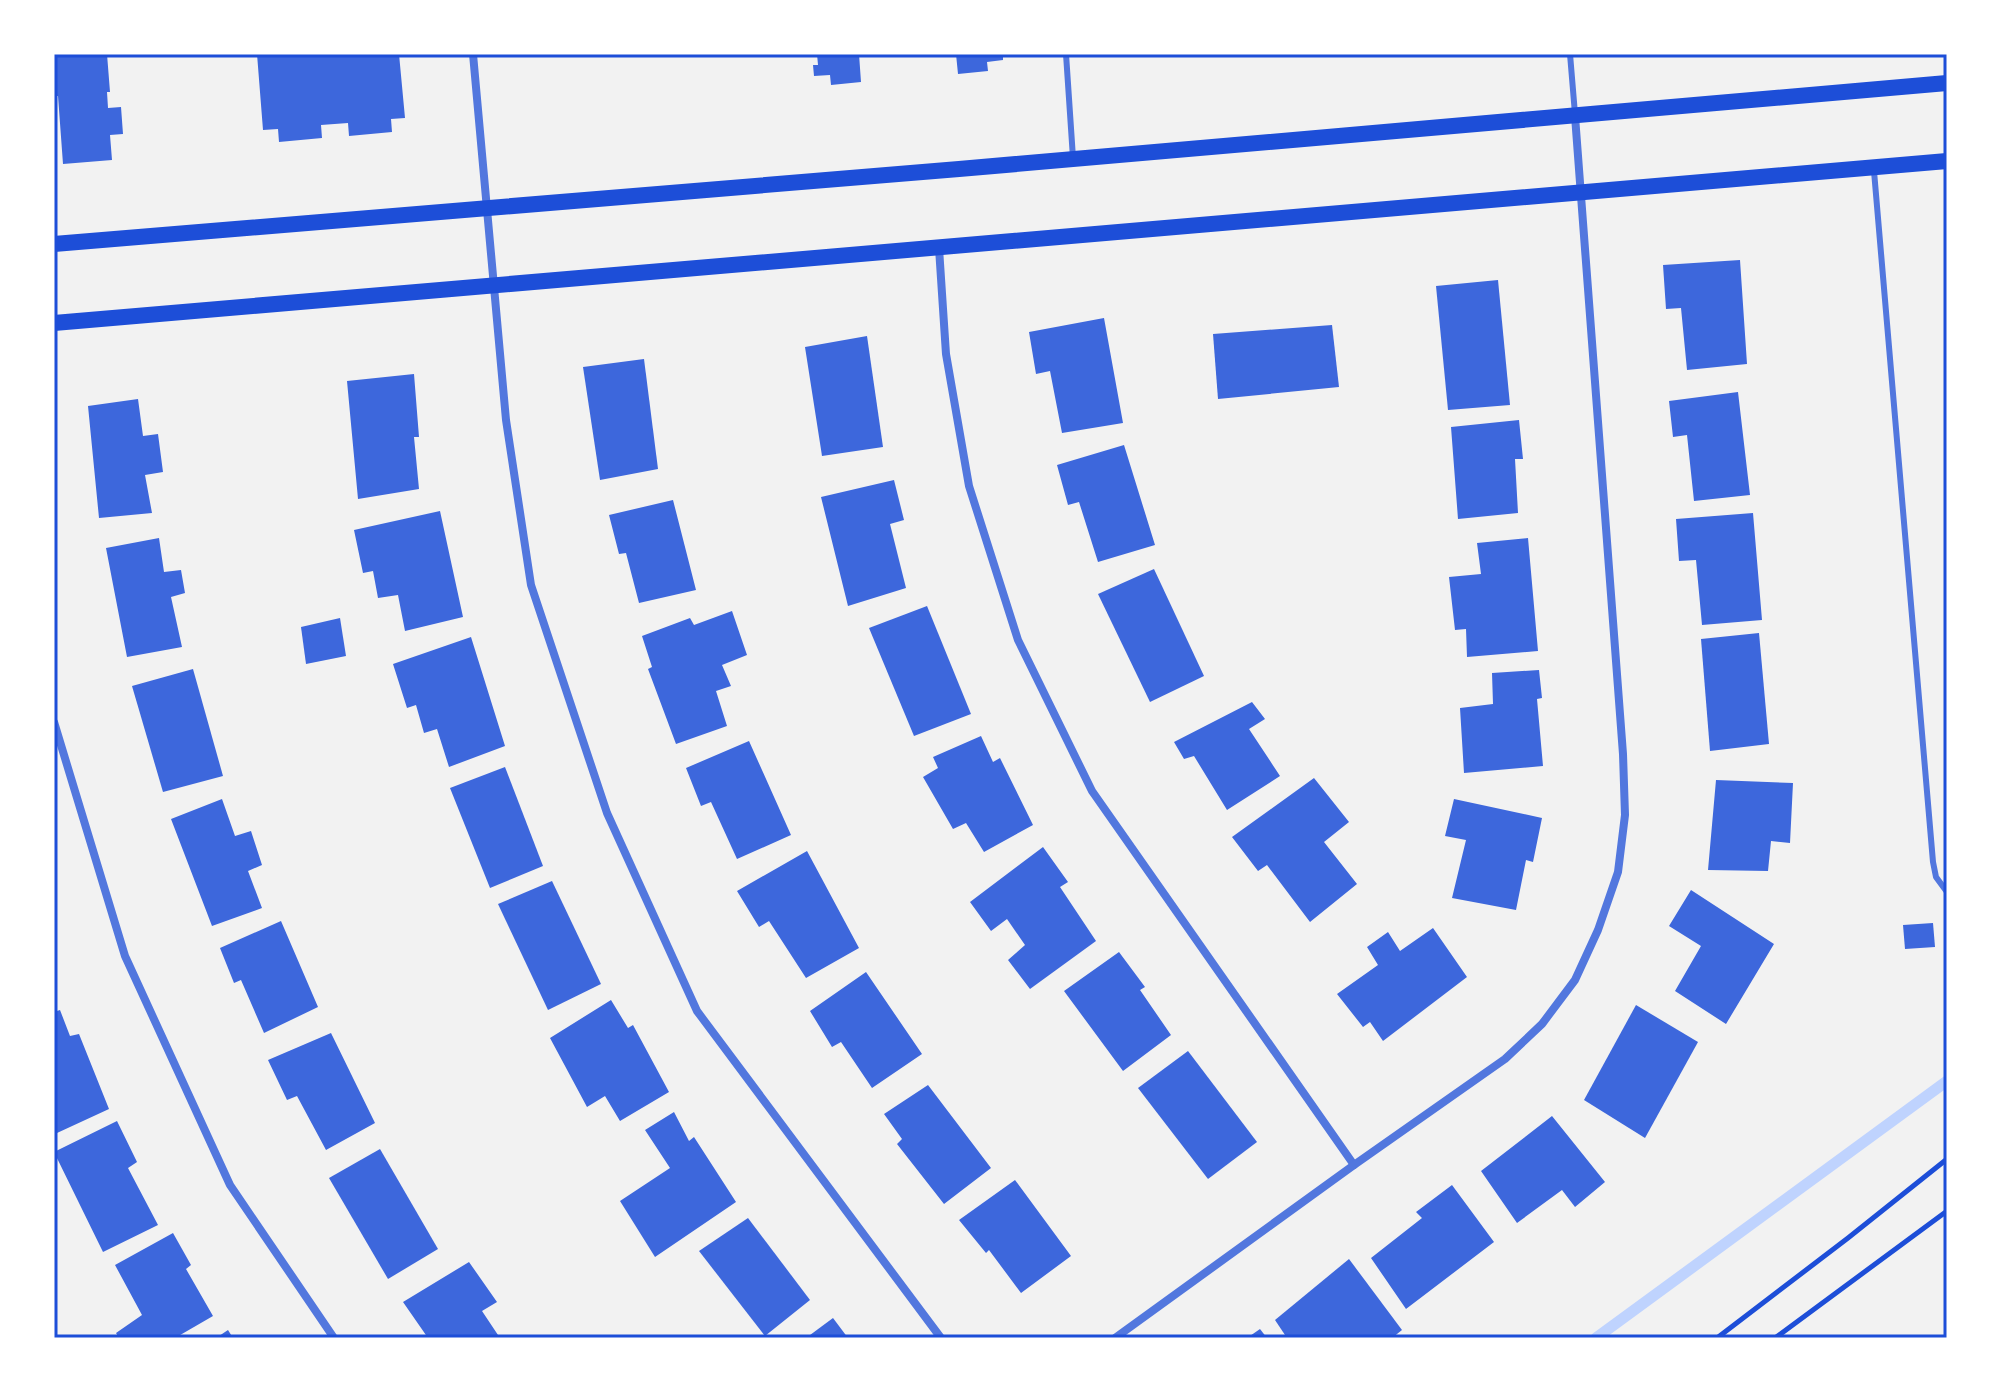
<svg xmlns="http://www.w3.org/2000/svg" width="2001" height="1392" font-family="Lato,sans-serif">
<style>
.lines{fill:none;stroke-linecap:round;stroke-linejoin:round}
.stream{stroke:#bfd3fe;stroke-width:11}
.building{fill:#3d67dc}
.path{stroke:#1d4ed8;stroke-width:5}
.service{stroke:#5277de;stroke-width:6}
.minor{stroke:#5277de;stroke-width:8}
.secondary{stroke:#1d4ed8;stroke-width:16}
.neatline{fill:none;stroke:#1d4ed8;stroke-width:3}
</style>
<rect width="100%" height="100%" fill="#f2f2f2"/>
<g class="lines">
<polyline class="stream" points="1596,1338 1947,1081"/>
</g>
<g class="building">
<polygon points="65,54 107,54 110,92 107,92 108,108 121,107 123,134 110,135 112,160 63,164 58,96 55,96 54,55"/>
<polygon points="257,54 399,54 405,118 391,119 392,132 349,136 348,123 321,125 322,138 279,142 278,129 263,130"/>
<polygon points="817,54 859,54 861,82 831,85 830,75 814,76 813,65 818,65"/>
<polygon points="956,54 1003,54 1003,60 987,62 988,71 958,74"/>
<polygon points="1740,260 1747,364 1687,370 1681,308 1666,309 1663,265"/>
<polygon points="1498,280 1510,405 1448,410 1436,286"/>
<polygon points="1104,318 1123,423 1062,433 1050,371 1036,374 1029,332"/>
<polygon points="1332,325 1339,387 1218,399 1213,334"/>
<polygon points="867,336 883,447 822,456 805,347"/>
<polygon points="644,359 658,469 600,480 583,367"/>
<polygon points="414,374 419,437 414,437 419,489 358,499 347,381"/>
<polygon points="1738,392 1750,495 1694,501 1687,435 1673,437 1669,401"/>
<polygon points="138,399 143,436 158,434 163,472 145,475 152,513 99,518 88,406"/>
<polygon points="1519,420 1523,459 1515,459 1518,513 1458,519 1451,427"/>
<polygon points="1124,445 1155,545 1098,562 1079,502 1068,505 1057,465"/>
<polygon points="894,480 904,520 890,524 906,588 848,606 821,497"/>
<polygon points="673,500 696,590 639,603 626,553 619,554 609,515"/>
<polygon points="440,511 463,617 405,631 398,595 378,598 373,571 363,573 354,530"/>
<polygon points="1753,513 1762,620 1702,625 1696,560 1679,561 1676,519"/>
<polygon points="159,538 164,572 181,570 185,593 171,597 182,647 127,657 106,548"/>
<polygon points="1528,538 1538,651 1467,657 1466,629 1455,630 1449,577 1481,574 1477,543"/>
<polygon points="1154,569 1204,676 1150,702 1098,594"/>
<polygon points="927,606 971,714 914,736 869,628"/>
<polygon points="732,611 747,655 722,665 731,686 716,691 727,726 676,744 648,669 652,667 642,636 690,618 694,625"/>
<polygon points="340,618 346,656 306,664 301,627"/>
<polygon points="1759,633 1769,744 1710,751 1701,639"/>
<polygon points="471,637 505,746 449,767 437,729 424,733 416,705 407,708 393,664"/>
<polygon points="193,669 223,776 163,792 132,686"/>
<polygon points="1539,670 1542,698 1537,699 1543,766 1464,773 1460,708 1493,704 1492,673"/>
<polygon points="1252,702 1265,719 1249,729 1280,776 1227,810 1194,756 1184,759 1174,742"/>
<polygon points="981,736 993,762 1000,758 1033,825 984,852 966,823 953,829 923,777 938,768 933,757"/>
<polygon points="749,741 791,835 737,859 711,802 701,806 686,768"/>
<polygon points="505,767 543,866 490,888 450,788"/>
<polygon points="1314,778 1349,822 1324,842 1357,884 1310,922 1267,865 1258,871 1232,837"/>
<polygon points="1716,780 1793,783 1790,843 1771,841 1768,871 1708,870"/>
<polygon points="222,799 235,836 251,831 262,865 248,871 262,908 212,926 171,819"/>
<polygon points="1454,799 1542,818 1533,862 1526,860 1516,910 1452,898 1466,840 1445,836"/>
<polygon points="1043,847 1068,882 1060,887 1096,941 1030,989 1008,960 1025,945 1007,919 991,931 970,902"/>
<polygon points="807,851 859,948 806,978 769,921 759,927 737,891"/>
<polygon points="552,881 601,984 548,1010 498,904"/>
<polygon points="1691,890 1774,944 1726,1024 1675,991 1701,946 1669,926"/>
<polygon points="281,921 318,1007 264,1033 241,980 234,983 220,948"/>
<polygon points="1933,923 1935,947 1905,949 1903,925"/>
<polygon points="1433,928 1467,977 1383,1041 1370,1022 1363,1027 1337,994 1378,965 1367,947 1388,932 1400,951"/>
<polygon points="1119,952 1145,987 1140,990 1171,1035 1123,1071 1064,991"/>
<polygon points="866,972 922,1054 872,1088 841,1042 832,1047 810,1011"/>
<polygon points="611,1000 628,1028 633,1025 669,1092 620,1121 605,1096 587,1107 550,1038"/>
<polygon points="1636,1005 1698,1042 1645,1138 1584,1100"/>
<polygon points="60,1010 70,1036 79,1034 109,1109 57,1133 54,1126 54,1012"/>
<polygon points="331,1033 375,1123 326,1150 297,1096 287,1100 268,1060"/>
<polygon points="1188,1051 1257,1142 1208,1179 1138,1088"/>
<polygon points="928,1085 991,1168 944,1204 897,1144 902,1139 884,1114"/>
<polygon points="674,1112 689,1141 694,1137 736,1202 655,1257 620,1201 670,1168 645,1130"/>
<polygon points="1552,1116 1605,1182 1575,1207 1562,1190 1517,1223 1481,1171"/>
<polygon points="117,1121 137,1162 128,1168 158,1225 103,1252 54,1152"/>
<polygon points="380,1149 438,1249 388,1279 329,1178"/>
<polygon points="1015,1180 1071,1256 1021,1293 989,1250 986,1253 959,1220"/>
<polygon points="1452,1185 1494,1242 1406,1309 1371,1258 1422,1218 1416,1212"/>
<polygon points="748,1218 810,1300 765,1336 699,1251"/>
<polygon points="173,1233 191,1265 186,1269 213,1316 175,1338 119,1338 116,1333 142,1315 115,1265"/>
<polygon points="1349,1259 1402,1330 1392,1338 1287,1338 1275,1320"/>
<polygon points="469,1262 497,1302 482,1311 500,1338 428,1338 403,1302"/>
<polygon points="833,1318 848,1338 806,1338"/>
<polygon points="1260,1329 1267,1338 1247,1338"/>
<polygon points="228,1330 233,1338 216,1338"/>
</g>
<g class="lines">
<g class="path">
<polyline points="1717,1338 1848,1238 1947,1159"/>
<polyline points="1775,1338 1947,1211"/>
</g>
<g class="service">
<polyline points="1066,54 1073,158"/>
<polyline points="1570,54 1575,114"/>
<polyline points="1874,171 1933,862 1936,877 1947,892"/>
</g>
<g class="minor">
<polyline points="473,54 506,420 531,585 607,813 697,1011 941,1338"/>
<polyline points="939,248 946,354 969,486 1018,640 1092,791 1354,1165"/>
<polyline points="54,722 125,956 230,1185 334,1338"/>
<polyline points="1115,1338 1354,1165 1505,1059 1542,1024 1575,980 1598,930 1618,872 1625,815 1623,754 1575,116"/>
</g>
<g class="secondary">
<polyline points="54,244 959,169 1947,83"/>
<polyline points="54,323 1947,161"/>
</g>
</g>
<rect width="2001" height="1392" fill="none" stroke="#ffffff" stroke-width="112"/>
<rect x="56" y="56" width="1889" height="1280" class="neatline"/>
</svg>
